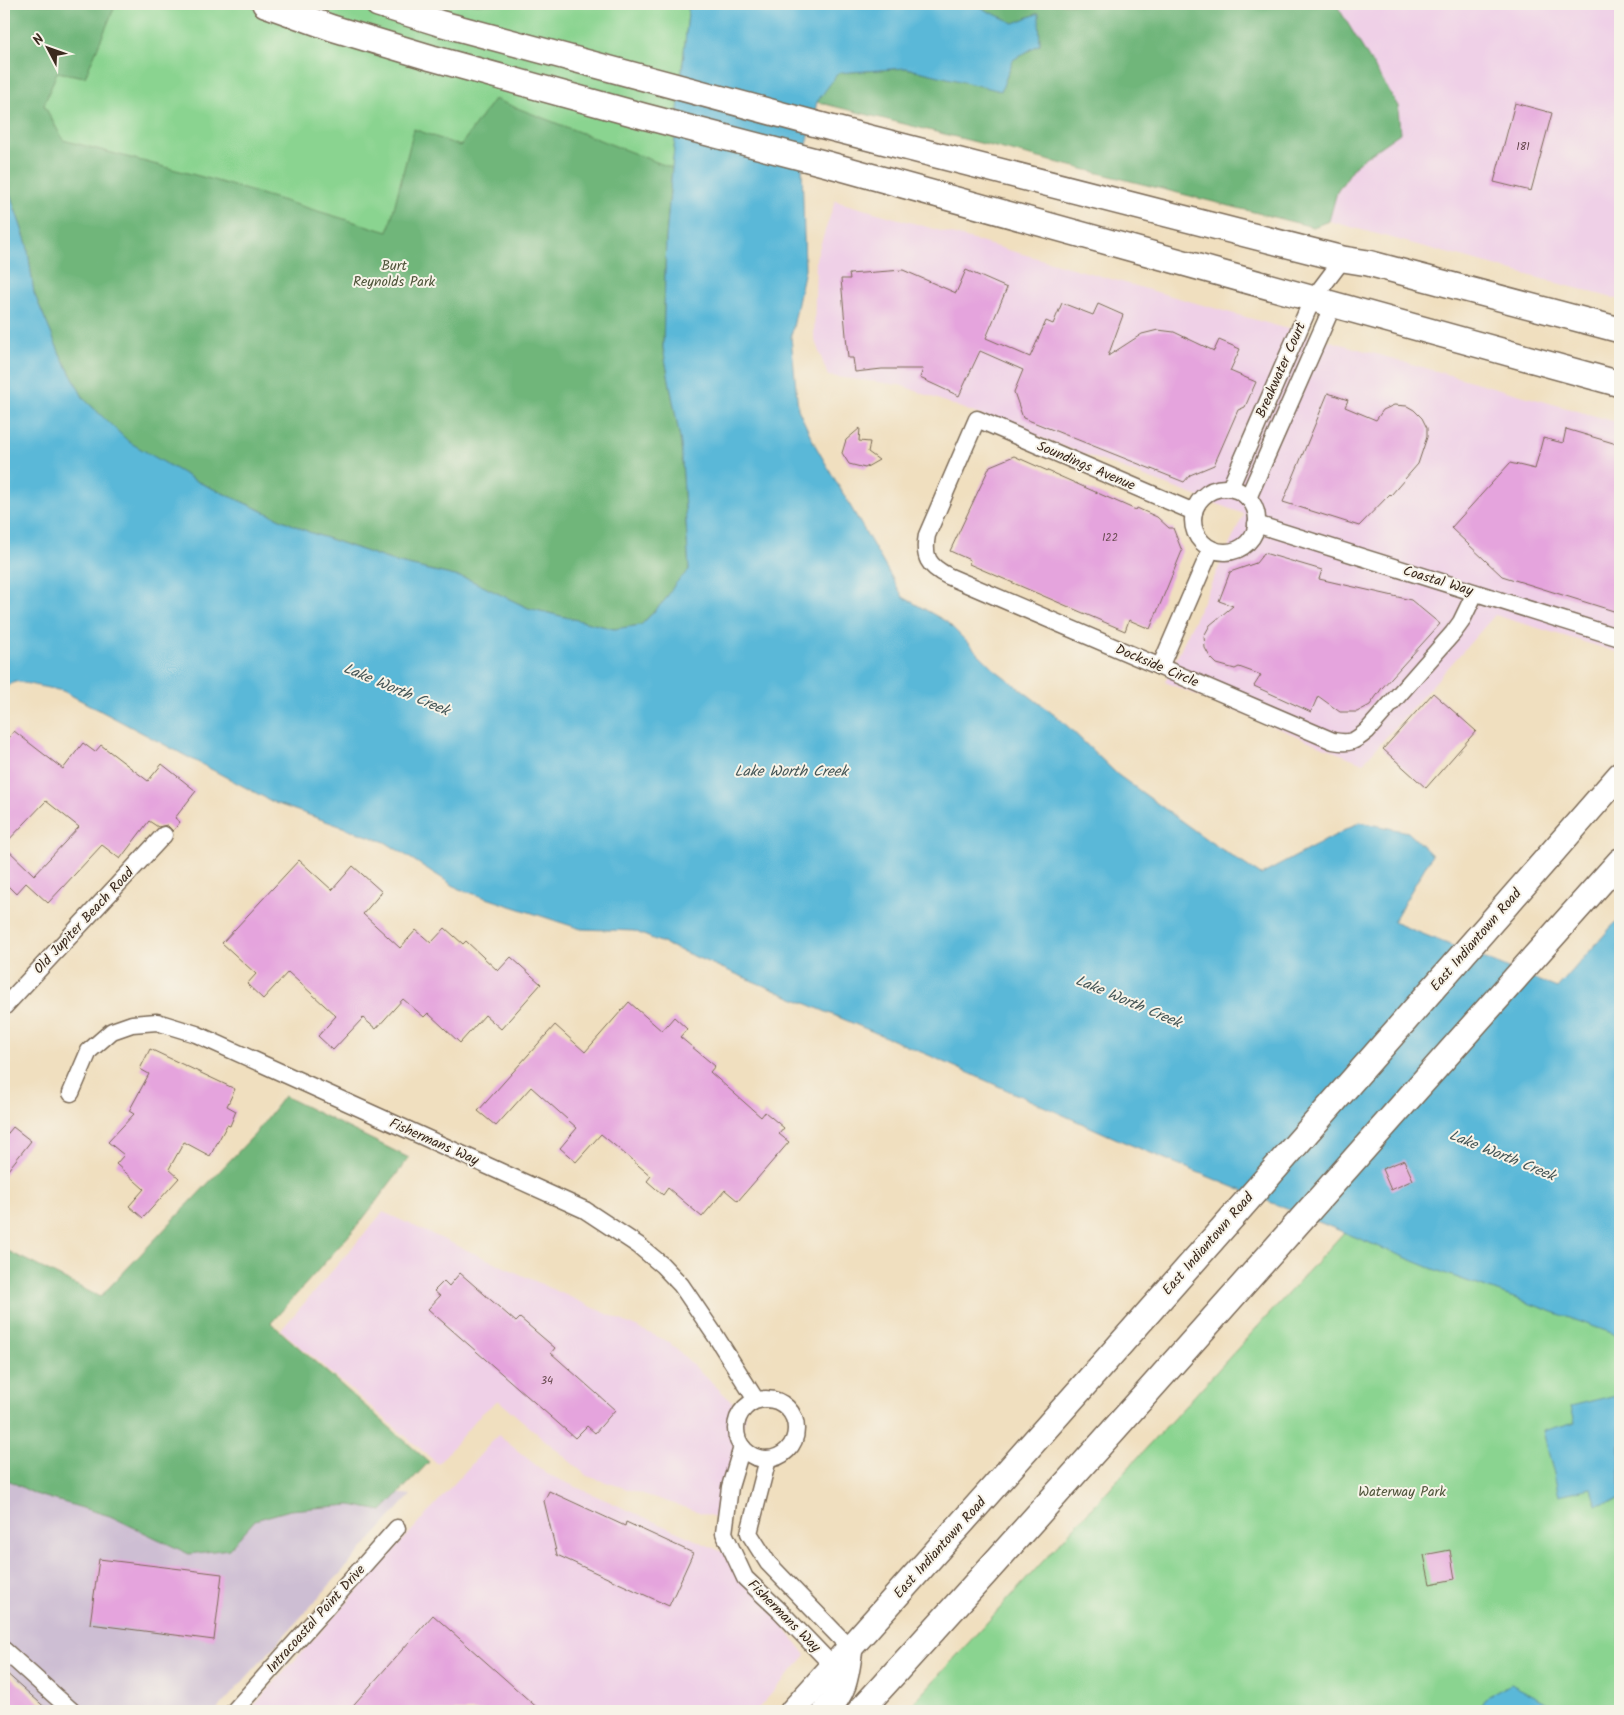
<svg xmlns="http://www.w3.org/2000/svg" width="1624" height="1715" font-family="Kalam,sans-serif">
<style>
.built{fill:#efd0e7}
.industrial{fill:#cdbed3}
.green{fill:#8ad490;stroke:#627f57}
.forest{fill:#6fb67a;stroke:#55704c}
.water{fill:#5ab8d8;stroke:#4a717b}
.building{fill:#e5a4dd}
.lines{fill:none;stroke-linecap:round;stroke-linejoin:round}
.minor-casing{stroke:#7a6956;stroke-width:19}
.primary-casing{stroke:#7a6956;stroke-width:28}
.minor{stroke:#fff;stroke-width:16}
.primary{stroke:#fff;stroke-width:25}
.labels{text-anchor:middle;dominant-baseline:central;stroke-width:4;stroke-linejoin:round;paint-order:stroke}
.number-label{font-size:11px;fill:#66484e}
.park-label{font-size:14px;fill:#4f543a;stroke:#f7f3e8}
.street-label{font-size:14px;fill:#3b2a1e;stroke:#f7f3e8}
.water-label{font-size:15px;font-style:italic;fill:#445556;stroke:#f7f3e8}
</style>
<rect width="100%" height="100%" fill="#f7f3e8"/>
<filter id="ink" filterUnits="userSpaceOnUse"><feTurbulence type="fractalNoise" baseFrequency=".02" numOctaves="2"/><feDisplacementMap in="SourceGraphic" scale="10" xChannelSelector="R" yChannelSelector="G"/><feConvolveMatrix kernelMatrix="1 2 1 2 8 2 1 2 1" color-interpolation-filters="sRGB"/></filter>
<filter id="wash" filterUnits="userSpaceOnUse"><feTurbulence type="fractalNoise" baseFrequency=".0096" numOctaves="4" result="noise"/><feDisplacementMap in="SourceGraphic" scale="20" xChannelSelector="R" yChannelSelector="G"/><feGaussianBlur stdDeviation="1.12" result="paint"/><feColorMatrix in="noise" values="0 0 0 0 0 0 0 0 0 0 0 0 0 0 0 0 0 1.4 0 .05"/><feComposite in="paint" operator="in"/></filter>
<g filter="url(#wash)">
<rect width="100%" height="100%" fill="#f0dfbf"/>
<g class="built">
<polygon points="1327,4 1620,4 1620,300 1329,221 1337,193 1357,163 1400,133"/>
<polygon points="835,201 1620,423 1620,653 1495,615 1363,763 1165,682 1244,514 900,385 828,376 814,338 816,258"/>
<polygon points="383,1212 669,1342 746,1415 718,1518 587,1476 498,1400 480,1415 438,1464 281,1330"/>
<polygon points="498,1435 547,1474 727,1554 806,1655 756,1711 249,1711"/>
</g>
<polygon class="industrial" points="4,1447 411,1495 216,1711 56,1711 4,1666"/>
<g class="green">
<polygon points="4,4 689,4 672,168 666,238 663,348 11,197 4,184"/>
<polygon points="1346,1230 1620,1329 1620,1711 906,1711"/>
</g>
<g class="forest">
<polygon points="4,4 116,4 85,77 57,72 44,105 63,140 210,179 388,232 414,129 460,146 494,99 672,168 666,238 663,348 681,444 689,570 675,584 665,600 641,625 614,629 528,608 468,579 399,563 309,532 196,481 128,442 84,399 60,354 34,293 27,244 11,197 4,184"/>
<polygon points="972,4 1336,4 1398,106 1400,133 1357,163 1337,192 1329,221 1313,227 817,102 837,73 906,68 1001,90 1013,60 1040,44 1038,13 1014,24"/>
<polygon points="284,1096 409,1158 359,1224 271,1323 429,1462 382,1511 350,1505 290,1510 255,1520 229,1549 189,1554 110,1516 35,1494 4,1478 4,1249 100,1297 255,1134"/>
</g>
<g class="water">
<polygon points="689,4 972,4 1014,23 1039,13 1040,44 1013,60 1001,91 906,68 838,73 817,102 802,166 805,269 791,337 798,409 815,445 903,597 947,622 994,669 1061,720 1118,775 1209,841 1261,875 1360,822 1408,832 1432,855 1393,922 1557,988 1612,926 1620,920 1620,1336 1433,1269 1124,1142 933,1057 634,931 581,929 459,889 385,842 275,803 63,691 14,681 4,689 4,184 11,197 27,244 34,293 60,354 84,399 129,442 196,481 309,532 399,563 468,579 528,608 614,629 641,625 665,600 675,584 689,570 681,444 663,348 666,238 672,168"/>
<polygon points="1620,1394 1620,1499 1596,1505 1591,1488 1559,1495 1543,1431 1575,1422 1571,1406"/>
<polygon points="1511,1684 1547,1703 1617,1711 1620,1710 1620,1711 1518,1711 1510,1708 1501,1711 1478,1711 1485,1698"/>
</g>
<g id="blocks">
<g class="building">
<polygon points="1515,103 1552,113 1531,191 1494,182"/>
<polygon points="903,270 956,293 966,270 1007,288 986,338 1030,357 1046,321 1053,324 1062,303 1093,315 1098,304 1123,315 1108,356 1142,334 1158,330 1174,332 1214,351 1219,340 1240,349 1230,371 1256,382 1245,407 1238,410 1214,465 1190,475 1184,482 1023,418 1014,392 1023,370 980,351 959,396 920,378 923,369 882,369 855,372 853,358 848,358 841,279 850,279 849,274"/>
<polygon points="1328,393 1348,400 1345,407 1376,420 1383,410 1394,405 1407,406 1414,410 1422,418 1427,428 1427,437 1418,464 1391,495 1390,494 1359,526 1283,502"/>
<polygon points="860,428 859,441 870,442 868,452 879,460 865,468 849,464 842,453 846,440"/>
<polygon points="1566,429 1620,445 1620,613 1502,576 1451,528 1510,463 1535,469 1543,438 1563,443"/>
<polygon points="1014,456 1136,510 1137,508 1157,517 1169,528 1173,528 1182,551 1150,629 1129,620 1125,631 969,564 970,560 950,551 990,466"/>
<polygon points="1264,553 1322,570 1319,579 1411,600 1440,624 1382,688 1370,705 1357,712 1340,712 1318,696 1311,712 1254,686 1261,675 1239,667 1235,669 1217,664 1210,657 1205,648 1204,636 1210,625 1233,606 1219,601 1230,572 1256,563"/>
<polygon points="1433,693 1476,731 1426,788 1383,749"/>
<polygon points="14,731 63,769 83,743 95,752 101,745 148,781 162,764 196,791 175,818 180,822 173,831 167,825 158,827 149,821 120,859 102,845 48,903 26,883 16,894 4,882 4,846 34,875 79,827 46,801 4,845 4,744"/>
<polygon points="299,860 332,890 353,866 382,892 363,914 400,948 416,930 431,943 445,928 463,944 466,941 498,971 511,957 541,984 501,1029 485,1015 460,1043 428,1013 424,1017 403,999 376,1029 363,1018 333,1050 318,1036 336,1016 288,972 263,999 247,984 256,974 222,943"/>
<polygon points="629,1002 662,1031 674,1017 687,1029 680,1037 715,1066 710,1072 761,1117 765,1112 784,1128 779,1134 789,1142 738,1201 725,1190 702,1217 668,1188 663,1195 647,1181 651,1176 601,1134 576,1162 560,1148 577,1128 531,1087 496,1126 478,1111 555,1025 585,1052"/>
<polygon points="150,1049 235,1089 227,1106 236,1111 230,1126 227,1125 210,1156 184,1142 169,1169 179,1178 143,1218 129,1206 144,1189 116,1164 124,1155 108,1142 134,1114 129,1111 149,1074 140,1069"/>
<polygon points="13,1127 31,1141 4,1175 4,1138"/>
<polygon points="1404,1160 1413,1180 1391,1190 1382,1169"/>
<polygon points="460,1273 516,1322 520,1318 555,1348 551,1353 615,1410 595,1433 587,1426 575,1438 428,1309 440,1296 434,1291 444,1281 449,1286"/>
<polygon points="549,1491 625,1526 626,1522 693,1553 669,1606 557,1555 544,1501"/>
<polygon points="1450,1550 1455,1579 1430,1584 1424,1555"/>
<polygon points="99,1559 222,1574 214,1640 90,1624"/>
<polygon points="433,1615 541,1711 348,1711"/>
<polygon points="4,1671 49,1711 4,1711"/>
</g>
</g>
</g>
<g filter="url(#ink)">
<use href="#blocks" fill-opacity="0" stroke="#7a6956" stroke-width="1"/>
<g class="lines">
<defs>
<g id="minor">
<polyline points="1230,488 1312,300 1343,259"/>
<circle cx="1225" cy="520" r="32"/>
<polyline points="1248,498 1333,305"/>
<path d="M1194,512L977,419L927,535C923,557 928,566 948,576L1333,741C1350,744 1354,742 1367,731L1453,633L1461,622L1475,593"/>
<polyline points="1256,524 1620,638"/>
<polyline points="1160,667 1211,549"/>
<polyline points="4,1007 164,835"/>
<polyline points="71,1093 89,1051 112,1031 132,1024 157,1022 196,1034 585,1210 638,1245 662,1265 681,1285 715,1335 756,1400"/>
<circle cx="766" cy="1429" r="30"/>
<polyline points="742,1447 730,1487 724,1533 745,1578 779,1610 833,1666"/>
<polyline points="768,1459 749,1533 768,1563 850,1648"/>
<polyline points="4,1650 72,1711"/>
<polyline points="234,1711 397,1528"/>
</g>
<g id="primary">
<polyline points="265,4 332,28 432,58 643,116 827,164 1620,384"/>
<polyline points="378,4 439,23 831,128 1343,259 1368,263 1620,330"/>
<path d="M793,1711C1072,1402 1346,1088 1620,775"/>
<path d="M826,1711C846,1690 846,1675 850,1648"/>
<path d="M860,1711C1117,1431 1366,1144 1620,861"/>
</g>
</defs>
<use href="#minor" class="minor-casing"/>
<use href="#primary" class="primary-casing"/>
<use href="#minor" class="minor"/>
<use href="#primary" class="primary"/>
</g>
</g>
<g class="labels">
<g class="number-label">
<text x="1523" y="147">181</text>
<text x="1110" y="538">122</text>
<text x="547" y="1381">34</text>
</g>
<g class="park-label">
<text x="394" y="266">Burt<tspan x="394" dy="16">Reynolds Park</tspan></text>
<text x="1402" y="1492">Waterway Park</text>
</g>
<g class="street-label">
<text transform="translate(1281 370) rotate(-66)">Breakwater Court</text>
<text transform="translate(1086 466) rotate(23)">Soundings Avenue</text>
<text transform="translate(1438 581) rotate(17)">Coastal Way</text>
<text transform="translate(1157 666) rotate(23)">Dockside Circle</text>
<text transform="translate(84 921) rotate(-47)">Old Jupiter Beach Road</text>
<text transform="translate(1476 940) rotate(-49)">East Indiantown Road</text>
<text transform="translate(434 1142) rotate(24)">Fishermans Way</text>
<text transform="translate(1208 1244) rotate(-49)">East Indiantown Road</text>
<text transform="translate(940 1548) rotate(-48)">East Indiantown Road</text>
<text transform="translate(784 1616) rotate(45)">Fishermans Way</text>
<text transform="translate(316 1619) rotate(-48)">Intracoastal Point Drive</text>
</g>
<g class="water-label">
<text transform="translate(396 690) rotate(23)">Lake Worth Creek</text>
<text x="791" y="772">Lake Worth Creek</text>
<text transform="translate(1128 1002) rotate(23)">Lake Worth Creek</text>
<text transform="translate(1502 1156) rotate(22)">Lake Worth Creek</text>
</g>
</g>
<rect width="1624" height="1715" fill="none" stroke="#f7f3e8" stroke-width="20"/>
<g transform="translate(48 48) rotate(311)" stroke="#f7f3e8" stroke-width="4" paint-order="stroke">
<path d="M0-4L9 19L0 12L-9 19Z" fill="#3b2a1e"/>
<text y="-8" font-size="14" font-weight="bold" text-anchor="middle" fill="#3b2a1e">N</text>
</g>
</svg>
